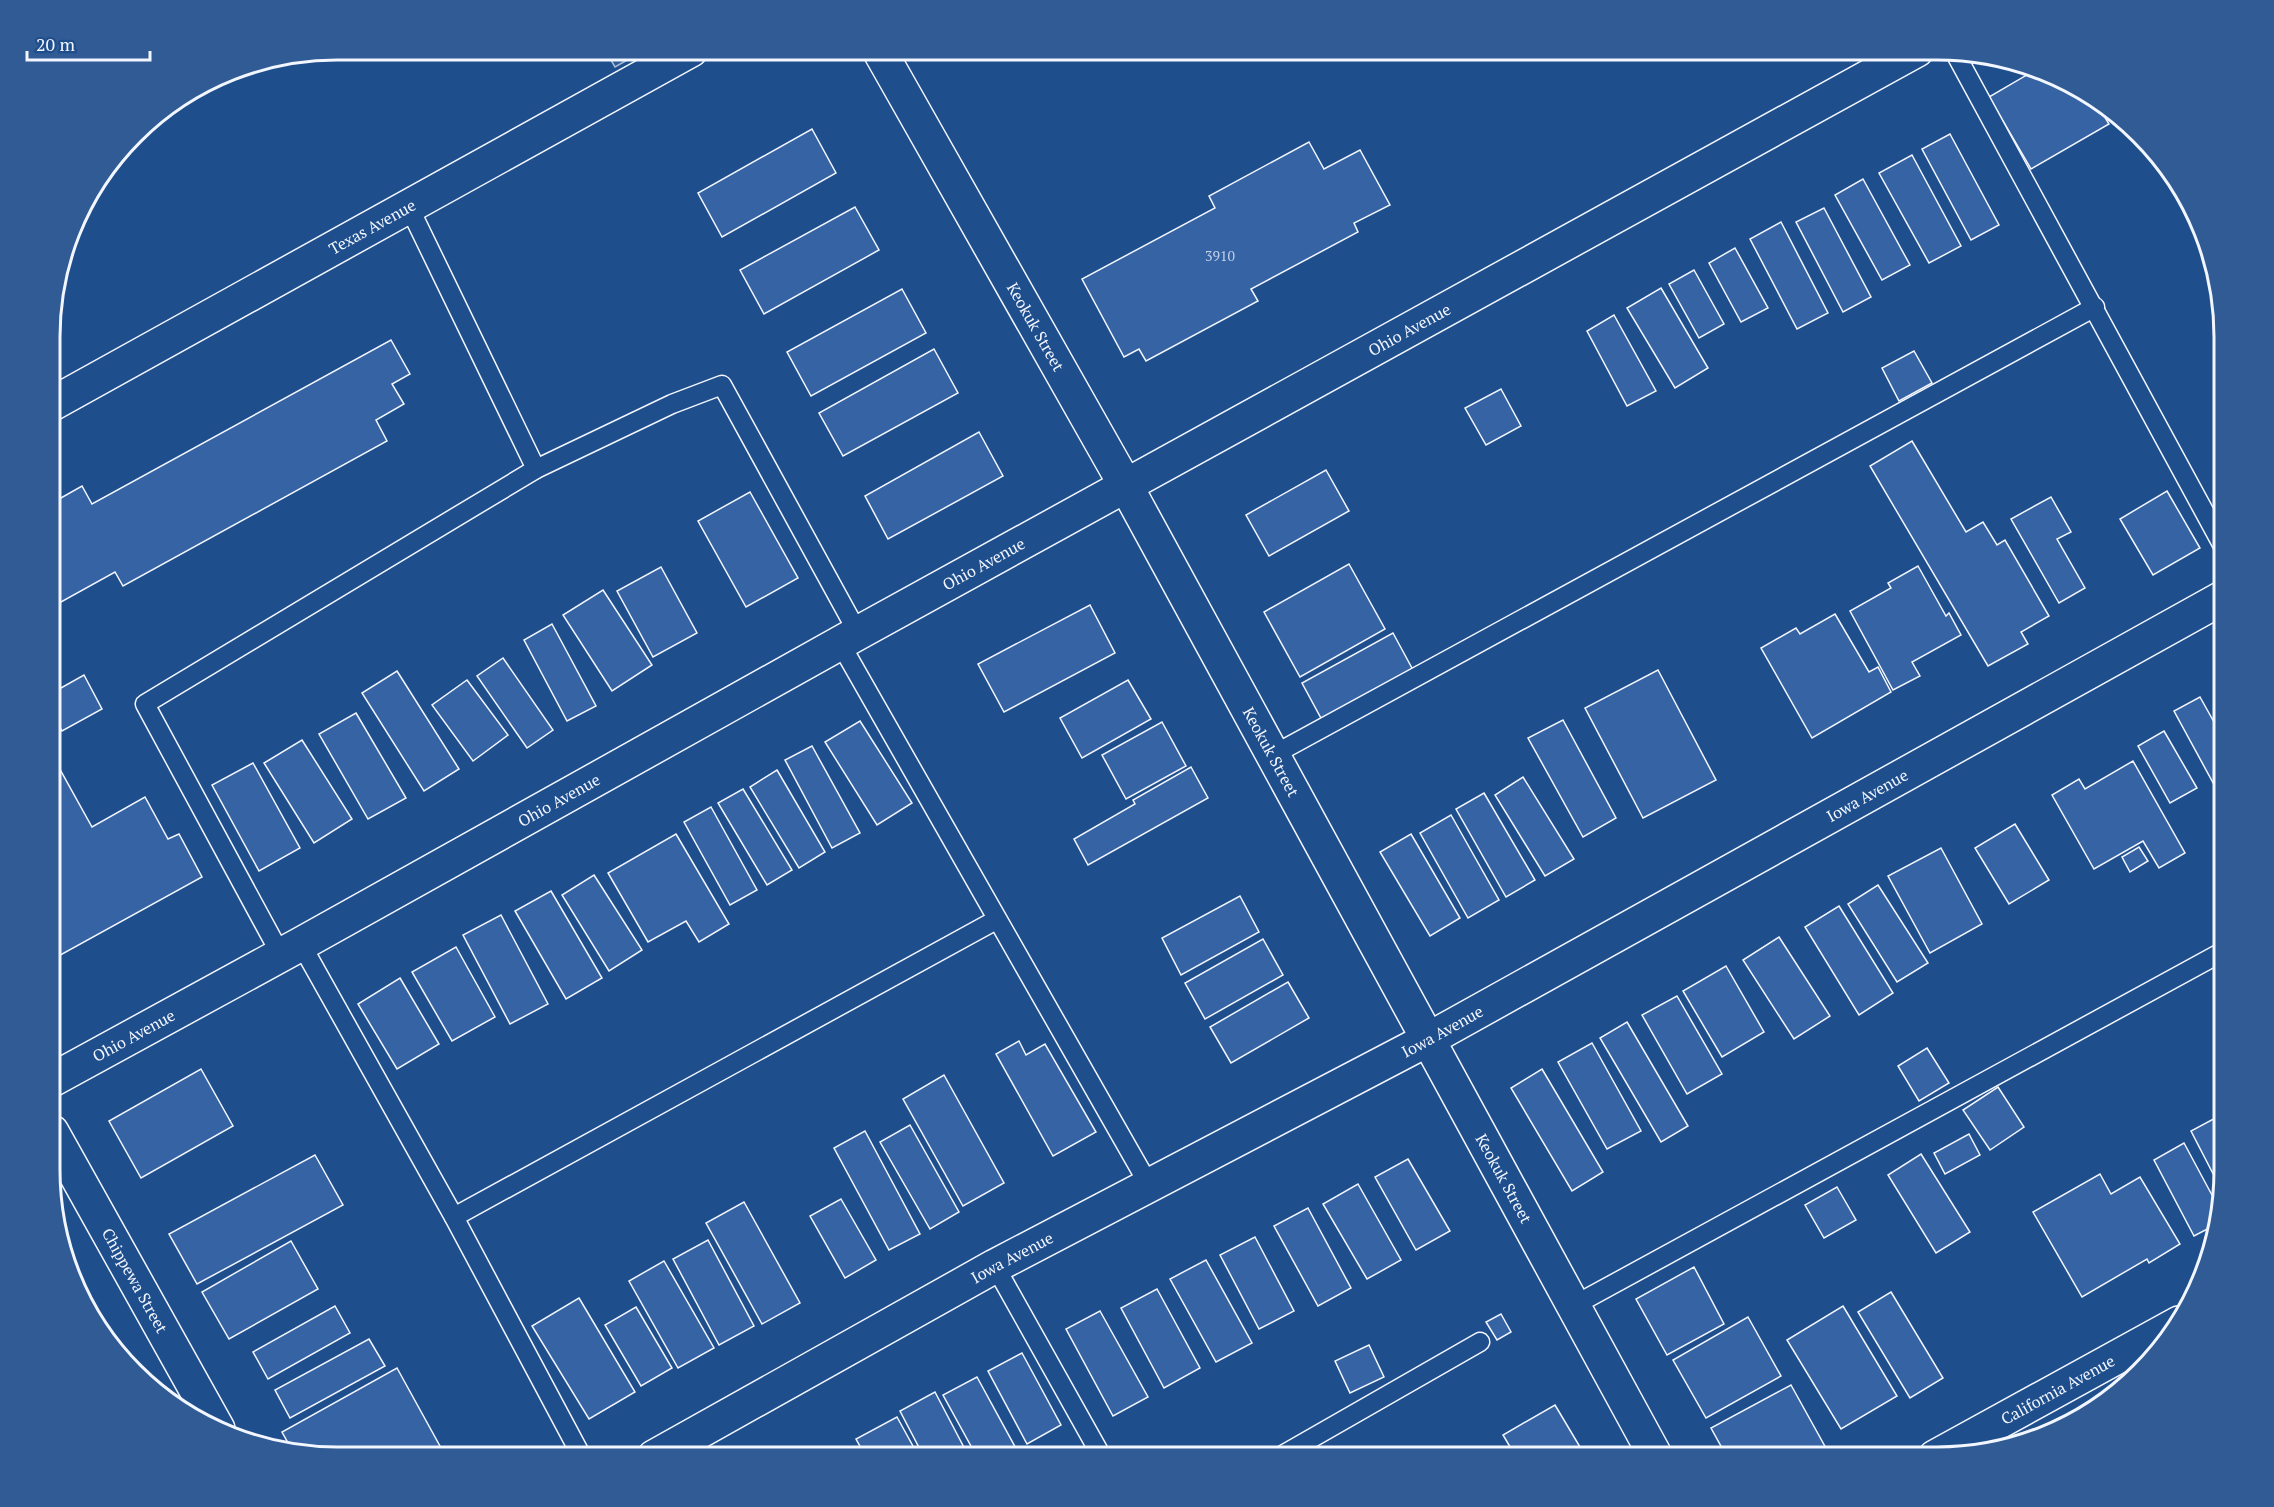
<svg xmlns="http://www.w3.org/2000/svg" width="2274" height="1507" font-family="'PT Serif',serif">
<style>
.built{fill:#305b95;stroke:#a8bbd7;stroke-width:1.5}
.building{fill:#3563a3;stroke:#f2f6ff;stroke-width:1.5}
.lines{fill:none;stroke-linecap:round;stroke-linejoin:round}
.service-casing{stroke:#f2f6ff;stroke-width:21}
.minor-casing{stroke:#f2f6ff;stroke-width:36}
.secondary-casing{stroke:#f2f6ff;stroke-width:36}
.service{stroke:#1f4e8c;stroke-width:18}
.minor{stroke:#1f4e8c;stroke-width:33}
.secondary{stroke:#1f4e8c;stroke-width:33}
.labels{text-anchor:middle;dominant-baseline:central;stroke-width:4.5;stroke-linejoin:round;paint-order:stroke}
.number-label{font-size:14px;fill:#c3d1e8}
.street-label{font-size:16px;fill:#f2f6ff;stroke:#1f4e8c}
.rim{fill:none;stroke:#f2f6ff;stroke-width:3}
</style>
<rect width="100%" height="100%" fill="#1f4e8c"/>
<polygon class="built" points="605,50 645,50 615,67"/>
<g class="building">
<polygon points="2037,69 2092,96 2109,124 2031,169 1989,97"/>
<polygon points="812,129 836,173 722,237 698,193"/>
<polygon points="1950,134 1999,225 1971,240 1922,149"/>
<polygon points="1309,142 1324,169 1360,150 1390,205 1354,223 1358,232 1251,289 1258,301 1146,361 1139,349 1124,357 1082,279 1215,208 1209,196"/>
<polygon points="1912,155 1961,246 1929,263 1879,173"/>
<polygon points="1863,179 1910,265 1882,280 1835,195"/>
<polygon points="855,207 879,250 764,314 740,270"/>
<polygon points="1824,208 1871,297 1843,312 1796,222"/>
<polygon points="1781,222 1828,313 1797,329 1750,239"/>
<polygon points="1735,248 1768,308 1741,322 1709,263"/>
<polygon points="1694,270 1724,324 1699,338 1669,284"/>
<polygon points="1661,288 1708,368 1675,388 1627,308"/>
<polygon points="902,289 926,333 811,396 787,352"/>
<polygon points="1614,315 1656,391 1627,406 1587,331"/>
<polygon points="391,340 410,374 392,384 404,404 376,420 387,441 123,586 115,572 52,607 52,503 82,486 92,504"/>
<polygon points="934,349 958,393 843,456 819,413"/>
<polygon points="1914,351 1932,383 1899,401 1882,368"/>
<polygon points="1501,389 1521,426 1486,445 1465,408"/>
<polygon points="979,432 1003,476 888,539 865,496"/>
<polygon points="1912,441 1966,532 1983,522 1997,545 2005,540 2049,616 2021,632 2028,644 1988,666 1870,466"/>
<polygon points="1326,470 1349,511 1269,556 1246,515"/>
<polygon points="2167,491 2200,548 2153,575 2120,519"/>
<polygon points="750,492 798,578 746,607 698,521"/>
<polygon points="2051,497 2071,532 2057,539 2085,588 2059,603 2011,519"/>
<polygon points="1349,564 1385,629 1300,677 1264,612"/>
<polygon points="1918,566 1946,616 1949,613 1961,635 1912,662 1920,676 1893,690 1850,611 1891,588 1888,583"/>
<polygon points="661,567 697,633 653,657 617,591"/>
<polygon points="603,590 652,665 612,691 563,615"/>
<polygon points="1090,605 1115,653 1004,712 978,664"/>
<polygon points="1835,614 1869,672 1878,667 1891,692 1812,738 1761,648 1796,628 1800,634"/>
<polygon points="552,624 596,706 567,721 524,640"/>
<polygon points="1393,633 1413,670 1322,720 1302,683"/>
<polygon points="503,658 553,730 527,748 477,676"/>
<polygon points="1658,670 1716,780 1643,818 1585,708"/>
<polygon points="397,671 459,769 424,791 362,693"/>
<polygon points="84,675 102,709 62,731 52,713 52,693"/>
<polygon points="467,680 508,735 473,761 432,705"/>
<polygon points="1128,680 1151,719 1082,758 1060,718"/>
<polygon points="2200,697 2224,740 2224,803 2174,711"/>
<polygon points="356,713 406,798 368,819 319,734"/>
<polygon points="1563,720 1616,818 1583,837 1528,738"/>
<polygon points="860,721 912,803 877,825 825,742"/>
<polygon points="1162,722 1186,766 1126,799 1102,755"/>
<polygon points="2164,731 2197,788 2170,803 2138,746"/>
<polygon points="302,740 352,819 314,843 264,763"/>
<polygon points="812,746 860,833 832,848 785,760"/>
<polygon points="52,755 92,827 145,797 168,839 179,834 202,877 55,958 52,952"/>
<polygon points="2133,761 2185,853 2159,868 2143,841 2094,869 2052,795 2079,779 2085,789"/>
<polygon points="253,763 300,848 259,871 212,785"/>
<polygon points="1191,767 1208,798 1088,865 1074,839 1135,804 1133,800"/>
<polygon points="777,770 825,852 799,868 750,787"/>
<polygon points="1523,777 1574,859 1545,876 1495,795"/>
<polygon points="743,789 792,870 767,885 718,803"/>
<polygon points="1484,793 1535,880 1506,897 1456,809"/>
<polygon points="711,807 757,890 730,905 684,822"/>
<polygon points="1451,815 1499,900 1468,918 1420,833"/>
<polygon points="2015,824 2049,880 2009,904 1975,848"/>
<polygon points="676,834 729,924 699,942 686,921 648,942 608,873"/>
<polygon points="1411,834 1460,918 1430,936 1380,852"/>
<polygon points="2139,847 2148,861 2130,872 2122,857"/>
<polygon points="1941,848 1982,924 1930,953 1888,876"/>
<polygon points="594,875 642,950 609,971 562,895"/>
<polygon points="1878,885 1928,963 1897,982 1848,904"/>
<polygon points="551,891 602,978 566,999 515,911"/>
<polygon points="1240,896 1259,932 1181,975 1162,938"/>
<polygon points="1839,906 1893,993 1859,1015 1805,927"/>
<polygon points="501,915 548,1004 510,1024 463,935"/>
<polygon points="1779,937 1830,1016 1794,1039 1743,960"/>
<polygon points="1263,939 1283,975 1205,1019 1185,983"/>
<polygon points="456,947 495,1017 452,1041 412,972"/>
<polygon points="1726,966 1764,1032 1722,1057 1683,991"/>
<polygon points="400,978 439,1044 397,1069 358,1004"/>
<polygon points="1288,982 1309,1018 1231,1063 1210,1027"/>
<polygon points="1677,996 1722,1074 1687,1094 1642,1015"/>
<polygon points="1627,1022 1688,1126 1661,1142 1600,1038"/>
<polygon points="1019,1041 1026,1055 1045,1044 1096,1132 1053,1156 996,1054"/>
<polygon points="1592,1043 1641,1131 1607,1149 1558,1062"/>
<polygon points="1927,1048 1949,1083 1919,1101 1898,1066"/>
<polygon points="201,1069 233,1126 141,1178 109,1121"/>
<polygon points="1542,1069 1603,1172 1572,1191 1511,1088"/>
<polygon points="944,1075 1004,1183 963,1206 903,1099"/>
<polygon points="1998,1087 2024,1127 1990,1150 1963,1110"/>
<polygon points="2219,1116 2224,1126 2223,1193 2191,1131"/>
<polygon points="910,1125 959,1212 930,1229 880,1142"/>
<polygon points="865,1131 920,1234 889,1250 834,1148"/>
<polygon points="1969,1134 1980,1155 1945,1174 1934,1153"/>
<polygon points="2184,1143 2220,1210 2217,1224 2194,1236 2154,1160"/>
<polygon points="1921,1154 1970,1232 1936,1253 1888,1175"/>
<polygon points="315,1155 343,1205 197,1284 169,1234"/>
<polygon points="1408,1159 1450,1231 1416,1250 1375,1177"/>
<polygon points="2100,1174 2111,1194 2140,1177 2180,1244 2149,1263 2147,1259 2082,1297 2033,1212"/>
<polygon points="1358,1184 1401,1260 1367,1279 1323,1204"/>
<polygon points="1837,1187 1856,1220 1824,1238 1805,1205"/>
<polygon points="841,1199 876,1260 845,1278 810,1216"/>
<polygon points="744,1202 800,1303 762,1324 706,1223"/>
<polygon points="1308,1208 1351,1288 1318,1306 1274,1226"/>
<polygon points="1255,1237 1294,1311 1259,1329 1220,1255"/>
<polygon points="708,1240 754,1326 719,1345 673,1259"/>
<polygon points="291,1241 318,1289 229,1339 202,1292"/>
<polygon points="1206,1260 1252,1343 1216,1362 1170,1279"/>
<polygon points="664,1261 714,1348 678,1368 629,1281"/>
<polygon points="1694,1267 1724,1324 1667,1355 1636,1299"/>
<polygon points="1157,1289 1200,1368 1164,1388 1121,1308"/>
<polygon points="1891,1292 1943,1378 1910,1398 1858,1312"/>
<polygon points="579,1298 635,1392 589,1419 532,1326"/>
<polygon points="335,1306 350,1333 268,1379 253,1352"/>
<polygon points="1843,1306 1897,1396 1841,1429 1787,1340"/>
<polygon points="636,1307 672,1368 641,1386 605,1325"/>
<polygon points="1100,1311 1148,1397 1113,1416 1066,1329"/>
<polygon points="1501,1314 1511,1332 1497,1340 1486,1322"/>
<polygon points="1748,1317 1781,1376 1706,1418 1673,1360"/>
<polygon points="369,1339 385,1366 290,1418 275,1390"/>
<polygon points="1369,1345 1384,1377 1350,1393 1335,1361"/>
<polygon points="1022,1353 1061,1425 1027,1444 988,1371"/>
<polygon points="397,1368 446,1457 337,1457 292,1450 282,1432"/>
<polygon points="977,1377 1019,1454 1012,1457 977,1457 943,1395"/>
<polygon points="1791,1385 1827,1450 1815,1457 1727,1457 1711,1428"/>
<polygon points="935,1392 969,1457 924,1457 900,1411"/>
<polygon points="1555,1405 1586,1457 1516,1457 1503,1435"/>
<polygon points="897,1417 919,1457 866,1457 856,1439"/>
</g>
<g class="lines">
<defs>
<g id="service">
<polyline points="1955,53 2224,548"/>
<polyline points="409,207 536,469"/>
<polyline points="840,643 1149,1185"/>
<polyline points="1273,755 2095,307"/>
<polyline points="301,944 454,1217 582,1457"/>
<polyline points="281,955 145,704 536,469 672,404 722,385 858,633"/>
<polyline points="454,1217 996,920"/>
<polyline points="995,1266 1102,1457"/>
<polyline points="1573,1306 2224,951"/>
<polyline points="1279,1457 1480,1342"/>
</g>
<g id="minor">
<path id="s1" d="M879,50L1126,486L1656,1457"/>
<path id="s2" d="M52,404L691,50"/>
<path id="s3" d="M52,1080L301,944L858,633L1917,50"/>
<path id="s4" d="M654,1457L995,1266L1427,1040L2224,597"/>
<path id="s5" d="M1935,1457L2179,1323"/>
</g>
<g id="secondary">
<path id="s6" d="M52,1132L218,1429"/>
</g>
</defs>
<use href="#service" class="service-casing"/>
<use href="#minor" class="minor-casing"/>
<use href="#secondary" class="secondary-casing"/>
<use href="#service" class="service"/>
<use href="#minor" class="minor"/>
<use href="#secondary" class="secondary"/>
</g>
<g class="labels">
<g class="number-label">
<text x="1220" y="255">3910</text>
</g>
<g class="street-label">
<text stroke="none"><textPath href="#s2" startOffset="366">Texas Avenue</textPath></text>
<text stroke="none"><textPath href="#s1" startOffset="318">Keokuk Street</textPath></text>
<text stroke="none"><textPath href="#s3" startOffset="1551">Ohio Avenue</textPath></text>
<text stroke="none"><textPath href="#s3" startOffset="1065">Ohio Avenue</textPath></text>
<text stroke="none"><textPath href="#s1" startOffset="804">Keokuk Street</textPath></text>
<text stroke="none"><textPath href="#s4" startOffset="1382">Iowa Avenue</textPath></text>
<text stroke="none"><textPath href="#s3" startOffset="579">Ohio Avenue</textPath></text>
<text stroke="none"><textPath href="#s4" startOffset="896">Iowa Avenue</textPath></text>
<text stroke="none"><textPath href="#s3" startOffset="93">Ohio Avenue</textPath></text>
<text stroke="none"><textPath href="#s1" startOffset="1290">Keokuk Street</textPath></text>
<text stroke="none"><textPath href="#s4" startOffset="410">Iowa Avenue</textPath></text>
<text stroke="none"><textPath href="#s6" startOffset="170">Chippewa Street</textPath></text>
<text stroke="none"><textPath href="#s5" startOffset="140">California Avenue</textPath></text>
</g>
</g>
<path d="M0 0H2274V1507H0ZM337 60H1937A277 277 0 0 1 2214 337V1170A277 277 0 0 1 1937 1447H337A277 277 0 0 1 60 1170V337A277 277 0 0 1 337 60Z" fill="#305b95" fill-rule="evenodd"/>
<path class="rim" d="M337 60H1937A277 277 0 0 1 2214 337V1170A277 277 0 0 1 1937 1447H337A277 277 0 0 1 60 1170V337A277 277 0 0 1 337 60Z"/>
<path d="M27 51v9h123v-9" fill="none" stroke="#f2f6ff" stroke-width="3"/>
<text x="36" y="51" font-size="18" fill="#f2f6ff" stroke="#1f4e8c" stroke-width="4.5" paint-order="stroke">20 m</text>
</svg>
